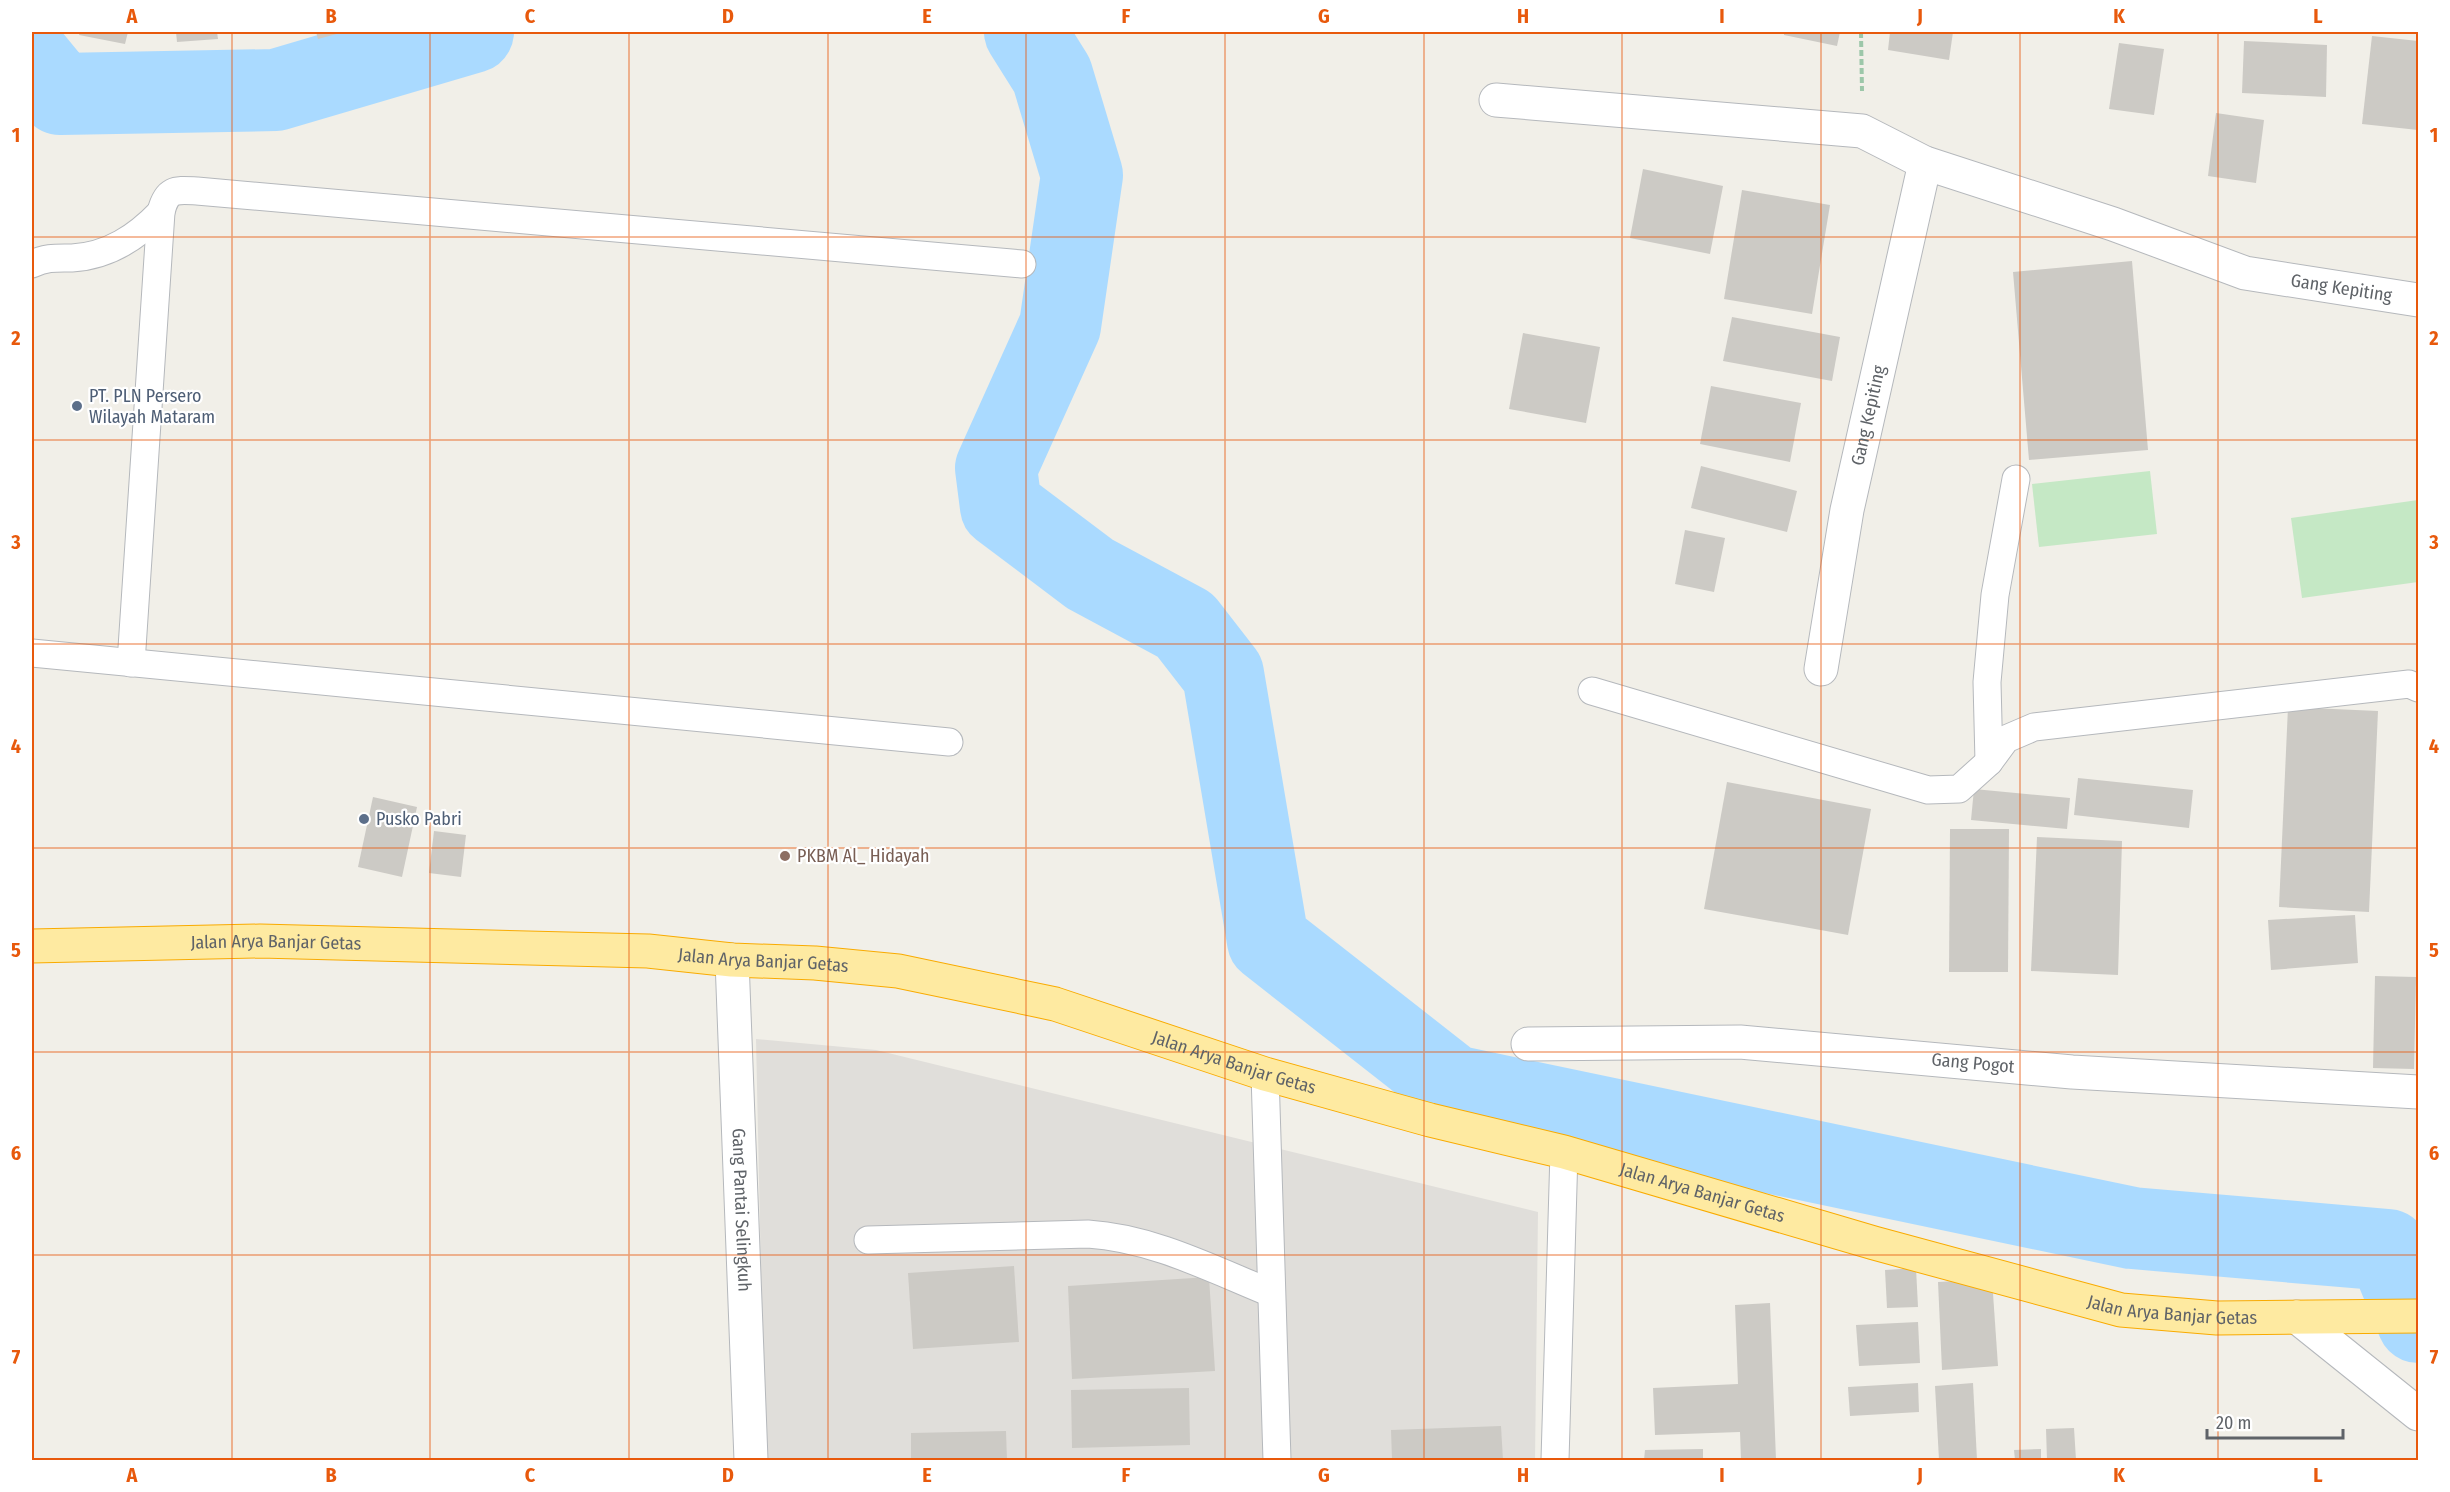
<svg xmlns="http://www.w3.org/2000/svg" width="2450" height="1492" font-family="'Fira Sans Condensed',sans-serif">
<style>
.industrial{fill:#e0deda}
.green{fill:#c5e8c5}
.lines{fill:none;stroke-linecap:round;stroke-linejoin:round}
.river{stroke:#aadaff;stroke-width:82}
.building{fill:#cccac5}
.service-casing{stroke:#b5b8bc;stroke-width:29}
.minor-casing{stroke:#b5b8bc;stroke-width:35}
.trunk-casing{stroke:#f9ab00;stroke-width:35}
.path{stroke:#9cc7a9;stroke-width:4;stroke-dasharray:6 3;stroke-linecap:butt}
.service{stroke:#fff;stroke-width:27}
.minor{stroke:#fff;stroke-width:33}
.trunk{stroke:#feeaa1;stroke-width:33}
.grid{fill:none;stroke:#e8590c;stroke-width:1.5;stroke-opacity:0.55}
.service-dot{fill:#5c6f8a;stroke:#fff;stroke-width:2}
.education-dot{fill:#8d6e63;stroke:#fff;stroke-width:2}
.labels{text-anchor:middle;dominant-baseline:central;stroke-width:4.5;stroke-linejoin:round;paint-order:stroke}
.street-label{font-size:18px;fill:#5f6368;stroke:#fff}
.service-label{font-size:18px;fill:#4e5e75;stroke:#fff;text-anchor:start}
.education-label{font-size:18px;fill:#785e54;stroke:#fff;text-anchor:start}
.neatline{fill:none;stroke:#e8590c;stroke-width:2}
.grid-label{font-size:20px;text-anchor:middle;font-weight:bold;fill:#e8590c}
</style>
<rect width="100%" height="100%" fill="#f1efe8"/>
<polygon class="industrial" points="756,1039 876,1050 1538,1212 1535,1460 765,1460"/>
<g class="green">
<polygon points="2150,471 2157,534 2039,547 2032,484"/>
<polygon points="2418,500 2418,582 2302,598 2291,518"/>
</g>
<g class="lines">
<g class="river">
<polyline points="1025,32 1052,75 1082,175 1060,326 996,468 1001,507 1090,574 1185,625 1223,674 1268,941 1453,1086 2132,1228 2388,1250 2418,1322"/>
<polyline points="32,60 60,94 276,90 473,32"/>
</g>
</g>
<g class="building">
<polygon points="80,32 128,32 125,44 79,35"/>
<polygon points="176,32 217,32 218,39 177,42"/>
<polygon points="316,32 344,32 318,39"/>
<polygon points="1784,32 1840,32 1837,46 1784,35"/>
<polygon points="1890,32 1953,32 1949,60 1888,50"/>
<polygon points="2372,36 2418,41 2418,130 2362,124"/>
<polygon points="2244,41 2327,45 2326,97 2242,93"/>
<polygon points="2119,43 2164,49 2154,115 2109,109"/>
<polygon points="2216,113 2264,120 2256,183 2208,176"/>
<polygon points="1643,169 1723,186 1710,254 1630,238"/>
<polygon points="1742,190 1830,205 1812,314 1724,299"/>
<polygon points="2132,261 2148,450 2029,460 2013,272"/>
<polygon points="1732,317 1840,337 1832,381 1723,361"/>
<polygon points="1523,333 1600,347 1586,423 1509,409"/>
<polygon points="1711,386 1801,403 1790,462 1700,444"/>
<polygon points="1701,466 1797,491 1787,532 1691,508"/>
<polygon points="1685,530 1725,538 1714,592 1675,584"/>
<polygon points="2288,707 2378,711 2369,912 2279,907"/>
<polygon points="2078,778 2193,790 2189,828 2074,815"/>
<polygon points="1727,782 1871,809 1848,935 1704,909"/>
<polygon points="1974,789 2070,798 2067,829 1971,820"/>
<polygon points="373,797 417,807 402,877 358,867"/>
<polygon points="1950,829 2009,829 2008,972 1949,972"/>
<polygon points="434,831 466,835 461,877 429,873"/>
<polygon points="2037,837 2122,841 2118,975 2031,971"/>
<polygon points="2355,915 2358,963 2271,970 2268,920"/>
<polygon points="2375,976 2416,977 2414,1069 2373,1068"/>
<polygon points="1014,1266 1019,1342 913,1349 908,1273"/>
<polygon points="1916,1268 1918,1307 1887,1308 1885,1270"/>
<polygon points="1209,1277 1215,1371 1072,1379 1068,1286"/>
<polygon points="1992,1279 1998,1366 1942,1370 1938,1282"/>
<polygon points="1770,1303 1776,1460 1741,1460 1740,1432 1655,1435 1653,1388 1738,1384 1735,1305"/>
<polygon points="1918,1322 1920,1363 1859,1366 1856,1325"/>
<polygon points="1918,1383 1919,1412 1850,1416 1848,1387"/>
<polygon points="1973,1383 1977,1460 1939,1460 1935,1386"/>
<polygon points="1189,1388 1190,1445 1072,1448 1071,1390"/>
<polygon points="1501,1426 1503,1460 1392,1460 1391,1430"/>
<polygon points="2074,1428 2076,1460 2047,1460 2046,1429"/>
<polygon points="1006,1431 1007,1460 911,1460 911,1433"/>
<polygon points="1703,1449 1703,1460 1644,1460 1645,1450"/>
<polygon points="2041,1449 2041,1460 2015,1460 2014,1450"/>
</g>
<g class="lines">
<defs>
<g id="service">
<path d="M32,264C46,257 57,258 72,258C109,256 137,237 161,212"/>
<polyline points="32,653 949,742"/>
<path d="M131,663L161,212C167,188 176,190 197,191L1022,264"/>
<polyline points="1592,691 1928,790 1959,789 1989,762 2006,739 2034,727 2409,684 2418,688"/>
<polyline points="1989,762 1987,682 1995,595 2016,479"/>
<polyline points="1265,1074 1277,1460"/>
<path d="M868,1240L1088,1234C1152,1238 1212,1269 1271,1293"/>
<polyline points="1555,1460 1564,1152"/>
</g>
<g id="minor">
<path id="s1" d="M1496,100L1862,131L1925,163L2113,224L2245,273L2418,300"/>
<path id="s2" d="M1821,669L1847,510L1925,163"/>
<path id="s3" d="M732,960L751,1460"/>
<path id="s4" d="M1528,1044L1740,1042L2072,1072L2418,1092"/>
<polyline points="2297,1317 2418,1414"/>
</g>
<g id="trunk">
<path id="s5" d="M32,946L260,941L648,951L732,960L815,963L898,971L1055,1004L1265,1074L1430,1120L1564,1152L1874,1243L2121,1310L2217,1318L2418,1316"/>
</g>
</defs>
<use href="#service" class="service-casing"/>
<use href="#minor" class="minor-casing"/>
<use href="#trunk" class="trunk-casing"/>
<polyline class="path" points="1861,32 1862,91"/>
<use href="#service" class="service"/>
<use href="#minor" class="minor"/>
<use href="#trunk" class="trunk"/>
</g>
<path class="grid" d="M232,32V1460M430,32V1460M629,32V1460M828,32V1460M1026,32V1460M1225,32V1460M1424,32V1460M1622,32V1460M1821,32V1460M2020,32V1460M2218,32V1460M32,237H2418M32,440H2418M32,644H2418M32,848H2418M32,1052H2418M32,1255H2418"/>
<g class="service-dot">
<circle cx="77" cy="406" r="6"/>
<circle cx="364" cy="819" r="6"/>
</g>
<circle class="education-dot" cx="785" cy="856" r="6"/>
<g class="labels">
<g class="street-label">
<text stroke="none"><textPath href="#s1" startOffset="874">Gang Kepiting</textPath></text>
<text stroke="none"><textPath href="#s2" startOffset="258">Gang Kepiting</textPath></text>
<text stroke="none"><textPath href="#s5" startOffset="244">Jalan Arya Banjar Getas</textPath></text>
<text stroke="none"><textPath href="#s5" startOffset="732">Jalan Arya Banjar Getas</textPath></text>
<text stroke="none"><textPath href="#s5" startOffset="1216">Jalan Arya Banjar Getas</textPath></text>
<text stroke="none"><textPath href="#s4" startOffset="446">Gang Pogot</textPath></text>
<text stroke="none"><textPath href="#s5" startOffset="1702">Jalan Arya Banjar Getas</textPath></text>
<text stroke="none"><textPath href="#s3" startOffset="250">Gang Pantai Selingkuh</textPath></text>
<text stroke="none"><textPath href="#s5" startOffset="2188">Jalan Arya Banjar Getas</textPath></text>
</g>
<g class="service-label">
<text x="89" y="396">PT. PLN Persero<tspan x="89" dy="21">Wilayah Mataram</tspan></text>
<text x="376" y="819">Pusko Pabri</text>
</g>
<g class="education-label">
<text x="797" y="856">PKBM Al_ Hidayah</text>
</g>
</g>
<rect width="2450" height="1492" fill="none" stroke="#ffffff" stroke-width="66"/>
<path d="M2207 1429v9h136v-9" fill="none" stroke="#5f6368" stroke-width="3"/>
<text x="2216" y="1429" font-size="18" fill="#5f6368" stroke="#ffffff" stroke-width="4.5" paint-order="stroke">20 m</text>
<rect x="33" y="33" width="2384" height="1426" class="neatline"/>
<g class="grid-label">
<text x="132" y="23">A</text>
<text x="331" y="23">B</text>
<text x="530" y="23">C</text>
<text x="728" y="23">D</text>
<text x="927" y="23">E</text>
<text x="1126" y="23">F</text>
<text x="1324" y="23">G</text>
<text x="1523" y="23">H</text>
<text x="1722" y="23">I</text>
<text x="1920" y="23">J</text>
<text x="2119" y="23">K</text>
<text x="2318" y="23">L</text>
<text x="16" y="142">1</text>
<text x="2434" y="142">1</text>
<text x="16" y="345">2</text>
<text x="2434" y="345">2</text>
<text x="16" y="549">3</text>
<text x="2434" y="549">3</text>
<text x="16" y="753">4</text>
<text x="2434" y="753">4</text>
<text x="16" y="957">5</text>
<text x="2434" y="957">5</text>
<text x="16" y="1160">6</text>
<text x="2434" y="1160">6</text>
<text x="16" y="1364">7</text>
<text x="2434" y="1364">7</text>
<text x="132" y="1482">A</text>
<text x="331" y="1482">B</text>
<text x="530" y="1482">C</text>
<text x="728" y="1482">D</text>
<text x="927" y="1482">E</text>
<text x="1126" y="1482">F</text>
<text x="1324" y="1482">G</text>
<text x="1523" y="1482">H</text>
<text x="1722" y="1482">I</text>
<text x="1920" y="1482">J</text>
<text x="2119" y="1482">K</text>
<text x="2318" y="1482">L</text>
</g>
</svg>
